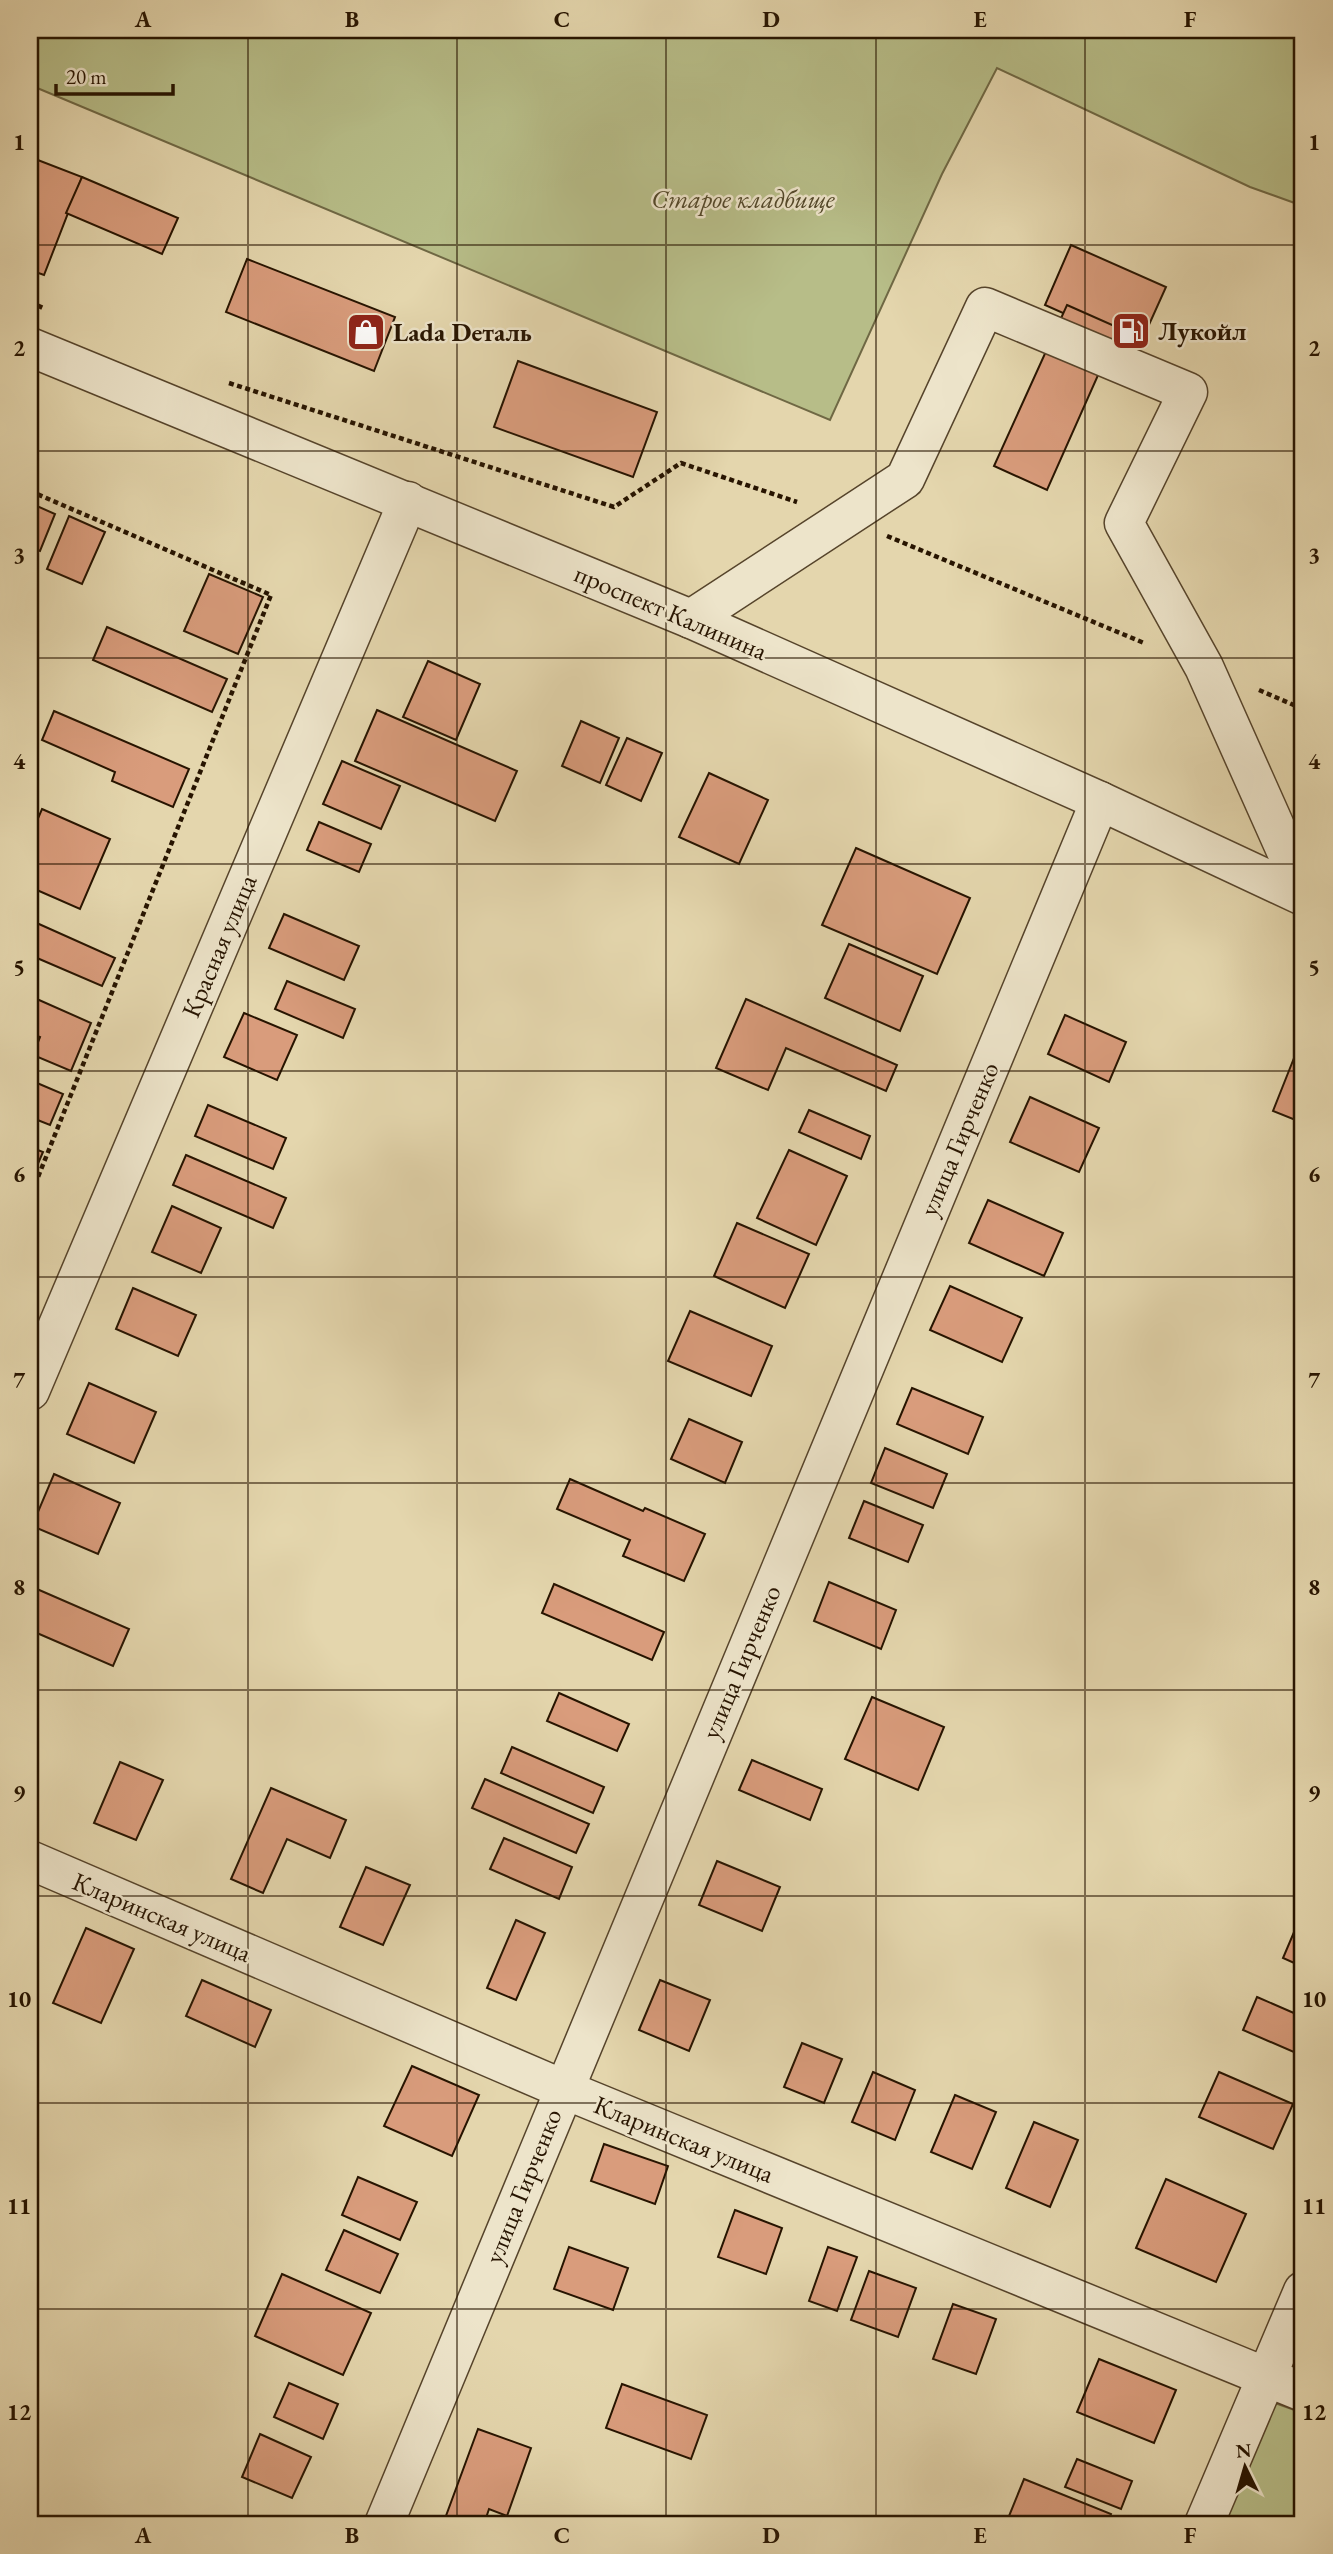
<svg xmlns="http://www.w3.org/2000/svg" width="1333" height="2554" font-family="'EB Garamond',serif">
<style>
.green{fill:#b7bd88;stroke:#6f6844;stroke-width:2}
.building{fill:#d99c7c;stroke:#271400;stroke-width:2}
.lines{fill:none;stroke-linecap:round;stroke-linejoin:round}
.minor-casing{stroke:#56442b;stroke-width:41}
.path{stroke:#271400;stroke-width:4.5;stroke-dasharray:5 3.5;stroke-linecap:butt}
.minor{stroke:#ede4ca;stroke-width:38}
.grid{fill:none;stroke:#271400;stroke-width:2;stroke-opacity:0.55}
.labels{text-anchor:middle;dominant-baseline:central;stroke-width:5;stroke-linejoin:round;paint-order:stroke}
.park-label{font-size:26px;font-style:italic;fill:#524729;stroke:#ede4ca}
.poi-label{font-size:26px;font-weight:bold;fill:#271400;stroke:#ede4ca;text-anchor:start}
.street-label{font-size:26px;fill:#271400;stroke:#ede4ca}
.neatline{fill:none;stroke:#271400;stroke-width:2.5}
.grid-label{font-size:23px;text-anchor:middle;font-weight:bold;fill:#271400}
</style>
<rect width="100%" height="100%" fill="#e4d6ad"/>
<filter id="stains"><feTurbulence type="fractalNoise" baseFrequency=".00286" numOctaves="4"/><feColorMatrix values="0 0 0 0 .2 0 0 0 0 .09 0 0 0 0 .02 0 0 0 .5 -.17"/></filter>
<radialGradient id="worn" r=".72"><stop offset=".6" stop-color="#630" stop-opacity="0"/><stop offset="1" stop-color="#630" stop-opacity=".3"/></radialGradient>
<g class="green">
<polygon points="30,30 1303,30 1303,206 1250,187 997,68 942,174 830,420 30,85"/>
<polygon points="1275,2403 1303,2413 1303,2524 1224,2524"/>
</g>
<g class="building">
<polygon points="30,157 82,177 44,275 30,270"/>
<polygon points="82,177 178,218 162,254 66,213"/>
<polygon points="1071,245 1166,287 1139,347 1045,305"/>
<polygon points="247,259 395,317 374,371 226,312"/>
<polygon points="1067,305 1119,328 1047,490 994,466"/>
<polygon points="518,361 657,412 633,477 494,427"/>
<polygon points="30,503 55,514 40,551 30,547"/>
<polygon points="69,516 105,532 82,584 47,569"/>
<polygon points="209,574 263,597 238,654 184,631"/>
<polygon points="107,627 227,679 212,712 93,660"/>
<polygon points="428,661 480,684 456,740 403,717"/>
<polygon points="377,710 517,771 495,821 355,761"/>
<polygon points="54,711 189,769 173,807 112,781 115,772 42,740"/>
<polygon points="581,721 619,738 600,783 562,766"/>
<polygon points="627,738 662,753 641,801 606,785"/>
<polygon points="342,761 400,786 381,829 323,804"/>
<polygon points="709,773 768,800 739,864 679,837"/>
<polygon points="42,809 110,839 80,909 30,887 30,837"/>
<polygon points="319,822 371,844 359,872 307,850"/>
<polygon points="856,848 970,898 937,974 822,925"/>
<polygon points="284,914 359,946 344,980 269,948"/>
<polygon points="30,920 115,958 102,986 30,955"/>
<polygon points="849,944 923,976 900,1031 825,998"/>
<polygon points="287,981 355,1009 343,1038 275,1009"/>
<polygon points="30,996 91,1023 71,1071 33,1055 40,1037 30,1033"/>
<polygon points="746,999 897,1065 886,1091 786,1048 768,1090 716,1068"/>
<polygon points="244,1013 297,1035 277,1080 224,1057"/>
<polygon points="1065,1015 1126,1042 1109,1082 1048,1054"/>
<polygon points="1296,1053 1303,1056 1303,1123 1273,1111"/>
<polygon points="30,1080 63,1094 50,1125 30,1117"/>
<polygon points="1030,1097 1099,1128 1079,1172 1010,1142"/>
<polygon points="208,1105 286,1138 273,1169 195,1136"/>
<polygon points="809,1110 870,1136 861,1159 799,1132"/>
<polygon points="30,1147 43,1152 30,1182"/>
<polygon points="789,1150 847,1176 816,1245 757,1218"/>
<polygon points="186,1155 286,1198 273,1228 173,1185"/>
<polygon points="988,1200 1063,1233 1044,1276 969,1243"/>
<polygon points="172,1206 221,1228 201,1273 152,1252"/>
<polygon points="737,1223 809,1254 785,1308 714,1276"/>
<polygon points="950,1286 1022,1318 1002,1362 930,1330"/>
<polygon points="133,1288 196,1315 178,1356 116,1329"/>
<polygon points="690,1311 772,1346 751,1396 668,1361"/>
<polygon points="89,1383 156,1412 134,1463 67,1434"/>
<polygon points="912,1388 983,1417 968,1454 897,1424"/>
<polygon points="689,1419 742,1442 725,1483 671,1459"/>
<polygon points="885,1448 947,1474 933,1508 871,1483"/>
<polygon points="54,1474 120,1503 98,1554 32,1526"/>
<polygon points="570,1479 643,1511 645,1508 705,1534 684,1581 623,1556 630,1540 557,1509"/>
<polygon points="864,1501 923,1525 908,1562 849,1538"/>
<polygon points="829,1582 896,1610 881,1649 814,1621"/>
<polygon points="554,1584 664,1632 652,1660 542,1613"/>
<polygon points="30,1586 129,1629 113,1666 30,1630"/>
<polygon points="559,1693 629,1724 617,1751 547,1721"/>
<polygon points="872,1697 944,1727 918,1790 845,1759"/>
<polygon points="512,1747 604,1787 593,1813 501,1773"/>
<polygon points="752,1760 822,1789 810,1820 739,1790"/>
<polygon points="120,1762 163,1780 136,1840 94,1823"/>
<polygon points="485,1779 589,1824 576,1853 472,1808"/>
<polygon points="271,1788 346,1820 330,1858 287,1839 263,1893 231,1879"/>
<polygon points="504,1838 572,1867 559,1899 490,1869"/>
<polygon points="717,1861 780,1887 762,1931 699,1905"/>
<polygon points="366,1867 410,1885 383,1945 340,1927"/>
<polygon points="1303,1911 1303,1967 1283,1958"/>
<polygon points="516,1920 545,1933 516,2000 487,1988"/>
<polygon points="86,1928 134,1949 101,2023 53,2003"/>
<polygon points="202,1980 271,2010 255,2047 186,2016"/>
<polygon points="660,1980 710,2000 689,2051 639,2030"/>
<polygon points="1257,1997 1303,2017 1303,2056 1243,2030"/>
<polygon points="802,2043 842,2059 824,2103 784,2087"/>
<polygon points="412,2066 479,2095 452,2156 384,2126"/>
<polygon points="873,2072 915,2090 895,2140 852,2122"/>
<polygon points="1219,2072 1293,2104 1273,2149 1199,2117"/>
<polygon points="955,2095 996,2112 972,2169 931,2152"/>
<polygon points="1034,2122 1078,2140 1050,2207 1006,2188"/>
<polygon points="604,2144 668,2166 655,2204 591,2181"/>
<polygon points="358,2177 417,2202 400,2240 342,2215"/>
<polygon points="1166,2179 1246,2214 1216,2282 1136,2248"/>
<polygon points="735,2210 782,2228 766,2274 718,2257"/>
<polygon points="344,2230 398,2254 380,2293 326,2270"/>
<polygon points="569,2247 628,2268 613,2310 554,2289"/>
<polygon points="828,2247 857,2257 837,2311 809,2301"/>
<polygon points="869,2271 916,2288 898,2337 851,2320"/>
<polygon points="282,2274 371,2313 343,2375 255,2336"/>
<polygon points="953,2304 996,2319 976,2374 933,2359"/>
<polygon points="1099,2359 1176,2390 1154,2443 1077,2412"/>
<polygon points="289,2383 338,2404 323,2439 274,2417"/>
<polygon points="622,2384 707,2415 691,2459 606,2428"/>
<polygon points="478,2429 531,2448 507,2516 489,2509 484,2524 443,2524"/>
<polygon points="260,2434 311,2457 292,2498 242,2477"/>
<polygon points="1077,2459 1132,2481 1121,2509 1065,2487"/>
<polygon points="1024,2479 1111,2514 1107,2524 1014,2524 1007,2521"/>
</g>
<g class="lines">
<defs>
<g id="minor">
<polyline points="30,347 691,619 1100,801 1303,896"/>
<polyline points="691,619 905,479 985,307 1188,392 1124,523 1204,667 1303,889"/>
<polyline points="30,1391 408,501"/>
<polyline points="30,1860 563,2089 1303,2392"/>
<polyline points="384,2524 1100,801"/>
<polyline points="1204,2524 1303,2291"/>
</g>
</defs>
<use href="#minor" class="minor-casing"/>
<g class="path">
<polyline points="30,302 43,308"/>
<polyline points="229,383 614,507 681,463 797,502"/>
<polyline points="30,491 271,595 30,1197"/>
<polyline points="887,536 1144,643"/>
<polyline points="1259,690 1303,709"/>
</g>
<use href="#minor" class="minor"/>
</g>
<path class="grid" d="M248,30V2524M457,30V2524M666,30V2524M876,30V2524M1085,30V2524M30,245H1303M30,451H1303M30,658H1303M30,864H1303M30,1071H1303M30,1277H1303M30,1483H1303M30,1690H1303M30,1896H1303M30,2103H1303M30,2309H1303"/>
<defs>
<symbol id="fuel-square" viewBox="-11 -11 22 22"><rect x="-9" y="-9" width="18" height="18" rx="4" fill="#8f2418" stroke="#ede4ca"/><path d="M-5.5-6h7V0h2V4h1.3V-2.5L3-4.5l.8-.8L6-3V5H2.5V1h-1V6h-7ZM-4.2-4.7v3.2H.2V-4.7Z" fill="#fff"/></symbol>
<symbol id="shop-square" viewBox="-11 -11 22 22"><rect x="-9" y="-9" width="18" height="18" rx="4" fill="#8f2418" stroke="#ede4ca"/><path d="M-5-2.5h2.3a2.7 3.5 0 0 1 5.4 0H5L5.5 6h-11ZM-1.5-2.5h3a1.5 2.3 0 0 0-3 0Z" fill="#fff"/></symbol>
</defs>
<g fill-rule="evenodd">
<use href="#fuel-square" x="1109" y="309" width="44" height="44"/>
<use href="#shop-square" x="344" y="310" width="44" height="44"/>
</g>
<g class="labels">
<g class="park-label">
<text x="743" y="199">Старое кладбище</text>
</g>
<g class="poi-label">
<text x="1158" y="331">Лукойл</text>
<text x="393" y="332">Lada Dеталь</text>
</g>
<g class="street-label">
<text transform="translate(671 612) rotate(23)">проспект Калинина</text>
<text transform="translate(219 946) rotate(-67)">Красная улица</text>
<text transform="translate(959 1139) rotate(-67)">улица Гирченко</text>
<text transform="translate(741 1662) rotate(-67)">улица Гирченко</text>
<text transform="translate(162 1917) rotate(23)">Кларинская улица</text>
<text transform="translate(684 2139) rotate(22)">Кларинская улица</text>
<text transform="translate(523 2186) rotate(-68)">улица Гирченко</text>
</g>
</g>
<rect width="1333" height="2554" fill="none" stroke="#e4d6ad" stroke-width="77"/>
<g transform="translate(1245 2467) rotate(355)" stroke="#ede4ca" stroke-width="5" paint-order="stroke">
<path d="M0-5L12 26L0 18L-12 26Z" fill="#271400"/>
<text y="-10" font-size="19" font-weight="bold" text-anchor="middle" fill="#271400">N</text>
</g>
<path d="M56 84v10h117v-10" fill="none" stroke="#271400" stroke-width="3.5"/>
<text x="66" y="84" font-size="21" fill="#271400" stroke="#ede4ca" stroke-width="5" paint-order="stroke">20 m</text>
<rect x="38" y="38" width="1256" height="2478" class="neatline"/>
<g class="grid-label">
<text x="143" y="27">A</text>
<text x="352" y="27">B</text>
<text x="562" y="27">C</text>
<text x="771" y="27">D</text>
<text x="980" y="27">E</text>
<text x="1190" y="27">F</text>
<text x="19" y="150">1</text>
<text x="1314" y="150">1</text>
<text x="19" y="356">2</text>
<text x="1314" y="356">2</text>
<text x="19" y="563">3</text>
<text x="1314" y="563">3</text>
<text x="19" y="769">4</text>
<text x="1314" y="769">4</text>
<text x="19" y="975">5</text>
<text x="1314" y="975">5</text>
<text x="19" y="1182">6</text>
<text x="1314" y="1182">6</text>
<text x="19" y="1388">7</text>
<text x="1314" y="1388">7</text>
<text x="19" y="1595">8</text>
<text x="1314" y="1595">8</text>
<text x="19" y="1801">9</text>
<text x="1314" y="1801">9</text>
<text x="19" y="2007">10</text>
<text x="1314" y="2007">10</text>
<text x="19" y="2214">11</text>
<text x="1314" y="2214">11</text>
<text x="19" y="2420">12</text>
<text x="1314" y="2420">12</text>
<text x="143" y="2543">A</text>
<text x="352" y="2543">B</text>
<text x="562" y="2543">C</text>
<text x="771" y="2543">D</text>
<text x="980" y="2543">E</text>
<text x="1190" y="2543">F</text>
</g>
<rect width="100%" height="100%" filter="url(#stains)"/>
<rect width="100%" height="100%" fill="url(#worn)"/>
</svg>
